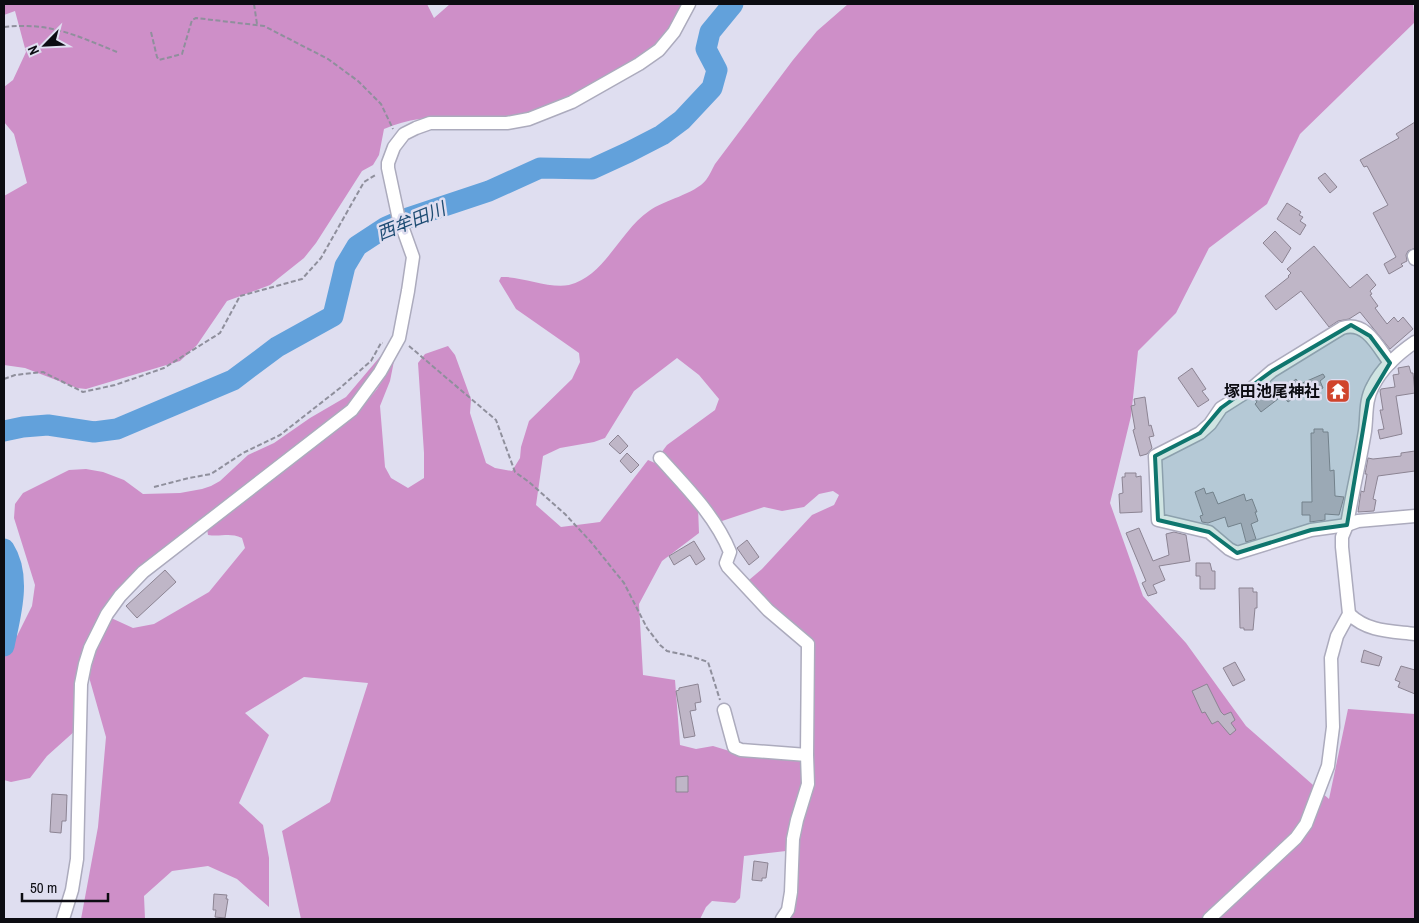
<svg xmlns="http://www.w3.org/2000/svg" width="1419" height="923" font-family="'Archivo Narrow','Noto Sans JP',sans-serif">
<style>
.forest{fill:#ce8fc8}
.lines{fill:none;stroke-linecap:round;stroke-linejoin:round}
.river{stroke:#62a1db;stroke-width:21}
.building{fill:#bfb6c7;stroke:#8c8493}
.street-casing{stroke:#acabbd;stroke-width:15}
.path{stroke:#8f8f9c;stroke-width:2;stroke-dasharray:5 2.5;stroke-linecap:butt}
.street{stroke:#fff;stroke-width:12}
.marked{fill:#0f766e;fill-opacity:0.2;stroke:#0f766e;stroke-width:4;stroke-linejoin:round}
.labels{text-anchor:middle;dominant-baseline:central;stroke-width:5;stroke-linejoin:round;paint-order:stroke}
.poi-label{font-size:16px;font-weight:bold;fill:#0c0c12;stroke:#dfdef0;text-anchor:end}
.water-label{font-size:18px;font-style:italic;fill:#1f4d74;stroke:#dfdef0}
</style>
<rect width="100%" height="100%" fill="#dfdef0"/>
<g class="forest">
<path d="M4,4H427L434,18L450,4H682C678,18 669,32 658,42C640,59 617,69 596,81C573,93 550,110 524,114C475,123 432,108 384,129L379,155L373,165L362,171L316,243L304,258L270,285L227,301L197,345L180,361L86,389L77,388L25,368L4,365V196L27,183L14,134L4,122V87L13,80L26,52L15,11L4,15Z"/>
<path d="M848,4H1413L1415,22L1300,134L1267,204L1209,248L1176,313L1138,351L1131,416L1110,503L1143,596L1186,643L1246,726L1329,799L1348,709L1415,714V919H787L793,907L797,841L812,788L813,778L810,747V703L815,653L811,642L805,636L751,589L749,580L762,569L812,515L834,505L839,495L833,491L819,494L804,507L782,511L764,507L719,522L661,453L667,445L715,410L719,399L699,375L677,358L634,391L605,438L594,442L560,448L543,456L536,505L561,527L600,522L648,460L655,463L698,507L699,533L662,561L639,604L643,675L675,680L680,745L696,749L713,746L736,753L800,757L804,760V784L790,831L786,851L744,856L740,898L735,903L712,901L706,907L700,919H301L282,831L330,802L368,683L304,677L245,713L269,735L239,803L263,825L269,858V907L237,879L208,866L172,871L144,896L145,919H81L98,827L106,737L89,677L97,646L109,617L133,628L154,624L209,592L245,548L242,538C229,532 222,537 208,535L207,529L356,414L377,389L394,361L390,381L380,406L385,467L391,478L408,488L424,478V453L418,363L425,354L448,346L455,355L471,399L470,413L486,463L495,468L512,471L520,458L521,447L529,421L572,379L580,362L579,353L516,309L499,281L501,277C521,276 549,289 569,285C605,276 619,232 649,211C664,200 695,194 706,180C710,175 712,169 715,164L793,60L817,31Z"/>
<polygon points="384,352 380,363 348,406 112,597 89,635 78,677 76,730 47,756 30,778 11,782 4,780 4,617 17,636 32,606 35,585 14,518 15,504 23,493 69,470 86,469 103,472 124,480 143,494 180,493 202,489 211,486 220,481 248,455 274,443 310,418 346,397"/>
</g>
<g class="lines">
<g class="river">
<polyline points="4,431 23,427 48,425 94,432 117,429 233,380 277,347 333,316 345,266 357,246 386,227 402,220 489,191 540,168 592,169 629,152 662,135 682,120 712,88 717,70 706,49 710,32 733,4"/>
<path d="M4,549C22,577 10,616 4,646"/>
</g>
</g>
<g class="building">
<polygon points="1415,122 1415,248 1408,251 1406,255 1407,261 1401,264 1403,266 1389,274 1384,264 1396,257 1373,213 1388,205 1367,166 1364,167 1360,160 1399,138 1396,134"/>
<polygon points="1325,173 1337,187 1330,193 1318,178"/>
<polygon points="1287,203 1301,212 1299,215 1303,217 1300,221 1306,225 1300,235 1277,219"/>
<polygon points="1275,231 1291,248 1282,263 1263,243"/>
<polygon points="1314,246 1350,288 1367,274 1376,285 1370,291 1372,294 1370,295 1378,306 1375,308 1387,324 1394,317 1398,322 1403,317 1413,329 1390,349 1360,312 1349,319 1338,321 1329,327 1301,291 1276,310 1265,296 1289,277 1288,276 1291,273 1287,269"/>
<polygon points="1409,366 1411,373 1413,373 1415,393 1396,396 1402,434 1380,439 1378,430 1384,429 1380,410 1383,410 1380,391 1381,389 1395,387 1393,375 1399,374 1398,368"/>
<polygon points="1192,368 1206,389 1202,391 1209,400 1198,407 1178,378"/>
<polygon points="1323,374 1325,377 1320,381 1323,388 1310,394 1309,390 1297,399 1295,397 1288,402 1280,392 1296,379 1300,384"/>
<polygon points="1268,386 1278,399 1261,412 1255,404 1257,402 1253,397"/>
<polygon points="1145,397 1149,426 1151,425 1154,436 1149,437 1152,448 1147,454 1140,456 1133,430 1135,429 1131,406 1135,405 1134,399"/>
<polygon points="1314,429 1323,429 1323,432 1328,432 1330,471 1334,470 1335,496 1344,497 1339,515 1325,514 1325,520 1310,522 1310,515 1302,515 1302,502 1312,502 1311,433 1314,433"/>
<polygon points="618,435 628,446 620,454 609,444"/>
<polygon points="1415,451 1415,471 1378,476 1373,499 1376,500 1374,511 1358,512 1361,491 1364,492 1367,474 1365,474 1368,458 1373,459 1401,456 1401,453"/>
<polygon points="627,453 639,465 631,473 620,461"/>
<polygon points="1125,473 1136,473 1136,477 1141,476 1142,512 1120,513 1119,494 1123,493 1122,477 1125,477"/>
<polygon points="1204,488 1206,494 1213,492 1218,504 1244,494 1246,501 1252,499 1257,512 1255,512 1258,521 1251,524 1256,539 1246,542 1241,523 1228,527 1225,517 1208,523 1202,522 1200,516 1203,515 1195,492"/>
<polygon points="1139,528 1153,561 1169,555 1166,534 1174,532 1186,535 1190,561 1159,566 1165,580 1153,585 1157,593 1148,596 1142,583 1146,581 1126,533"/>
<polygon points="747,540 759,557 749,565 737,548"/>
<polygon points="694,541 705,559 696,565 690,555 674,565 669,556"/>
<polygon points="1196,563 1210,563 1212,571 1215,571 1215,589 1200,589 1200,576 1196,576"/>
<polygon points="165,570 176,582 137,618 126,606"/>
<polygon points="1239,588 1253,588 1253,592 1257,592 1257,608 1255,608 1253,630 1244,630 1244,628 1240,628"/>
<polygon points="1364,650 1382,657 1379,666 1361,662"/>
<polygon points="1235,662 1245,680 1233,686 1223,668"/>
<polygon points="1401,666 1415,670 1415,694 1398,687 1400,682 1395,680"/>
<polygon points="698,684 701,702 695,703 696,710 690,711 695,736 684,738 676,691 679,690 679,688"/>
<polygon points="1207,684 1221,712 1224,715 1231,712 1235,720 1231,723 1236,730 1230,735 1218,721 1212,724 1205,712 1202,713 1192,691"/>
<polygon points="688,776 688,792 676,792 676,777"/>
<polygon points="52,794 67,795 66,821 62,821 61,833 50,832"/>
<polygon points="754,861 768,863 766,878 762,878 762,881 752,880"/>
<polygon points="214,894 227,895 226,899 228,899 225,918 215,917 216,910 213,910"/>
</g>
<g class="lines">
<defs>
<g id="street">
<polyline points="1414,256 1415,259"/>
<path d="M1390,363C1378,347 1366,320 1342,328L1272,371L1251,389L1221,408L1210,424L1200,433L1155,456L1158,520L1209,532L1229,549L1237,553L1311,530L1347,525L1358,521L1415,516"/>
<path d="M660,458C685,486 715,515 730,552L726,563L728,567L768,610L808,644L807,755L808,784L797,820L793,839L791,892L788,910L782,919"/>
<path d="M1349,614C1368,632 1390,631 1415,634"/>
<polyline points="724,710 734,747 741,750 807,755"/>
<polyline points="63,919 72,890 77,859 81,684 85,664 90,648 107,614 120,596 143,572 352,410 380,372 399,338 408,291 413,257 398,215 388,168 388,163 394,147 404,134 416,128 430,123 507,123 529,119 572,102 639,64 659,50 674,32 689,4"/>
<path d="M1209,919L1296,838L1306,824L1328,766L1333,727L1331,658L1337,636L1349,614L1342,547V537L1347,525C1352,493 1360,462 1365,431C1367,416 1365,400 1373,386C1382,368 1399,353 1415,342"/>
</g>
</defs>
<use href="#street" class="street-casing"/>
<g class="path">
<polyline points="254,4 257,24"/>
<path d="M4,27C50,22 75,35 117,52"/>
<polyline points="151,32 157,57 159,60 182,54 192,20 196,18 264,26 328,59 358,81 381,104 393,129"/>
<polyline points="409,346 496,420 515,472 529,482 565,514 591,542 624,583 647,628 660,645 667,651 690,656 708,662 720,700"/>
<polyline points="4,379 15,375 43,372 83,392 115,385 164,368 220,333 240,296 302,279 321,258 364,182 377,174"/>
<polyline points="154,487 189,478 211,474 243,453 280,435 340,388 371,361 381,343 383,343"/>
</g>
<use href="#street" class="street"/>
</g>
<path class="marked" d="M1351,325L1370,336L1390,363L1368,400L1347,525L1311,530L1237,553L1209,532L1158,520L1155,456L1200,433L1221,408L1272,371Z"/>
<defs>
<symbol id="temple-square" viewBox="-11 -11 22 22"><rect x="-9" y="-9" width="18" height="18" rx="4" fill="#d0442c" stroke="#dfdef0"/><path d="M0-6L5-2H3V0L6.5 2.5H4V6H1.5V3h-3V6H-4V2.5H-6.5L-3 0V-2H-5Z" fill="#fff"/></symbol>
</defs>
<g fill-rule="evenodd">
<use href="#temple-square" x="1324" y="377" width="28" height="28"/>
</g>
<g class="labels">
<g class="poi-label">
<text x="1320" y="391">塚田池尾神社</text>
</g>
<g class="water-label">
<text transform="translate(411 221) rotate(-22)">西牟田川</text>
</g>
</g>
<rect width="1419" height="923" fill="none" stroke="#0c0c12" stroke-width="10"/>
<g transform="translate(45 45) rotate(246)" stroke="#dfdef0" stroke-width="4" paint-order="stroke">
<path d="M0-4L9 19L0 12L-9 19Z" fill="#0c0c12"/>
<text y="-8" font-size="14" font-weight="bold" text-anchor="middle" fill="#0c0c12">N</text>
</g>
<path d="M22 893v8h86v-8" fill="none" stroke="#0c0c12" stroke-width="2.5"/>
<text x="30" y="893" font-size="15" fill="#0c0c12" stroke="#dfdef0" stroke-width="4" paint-order="stroke">50 m</text>
</svg>
